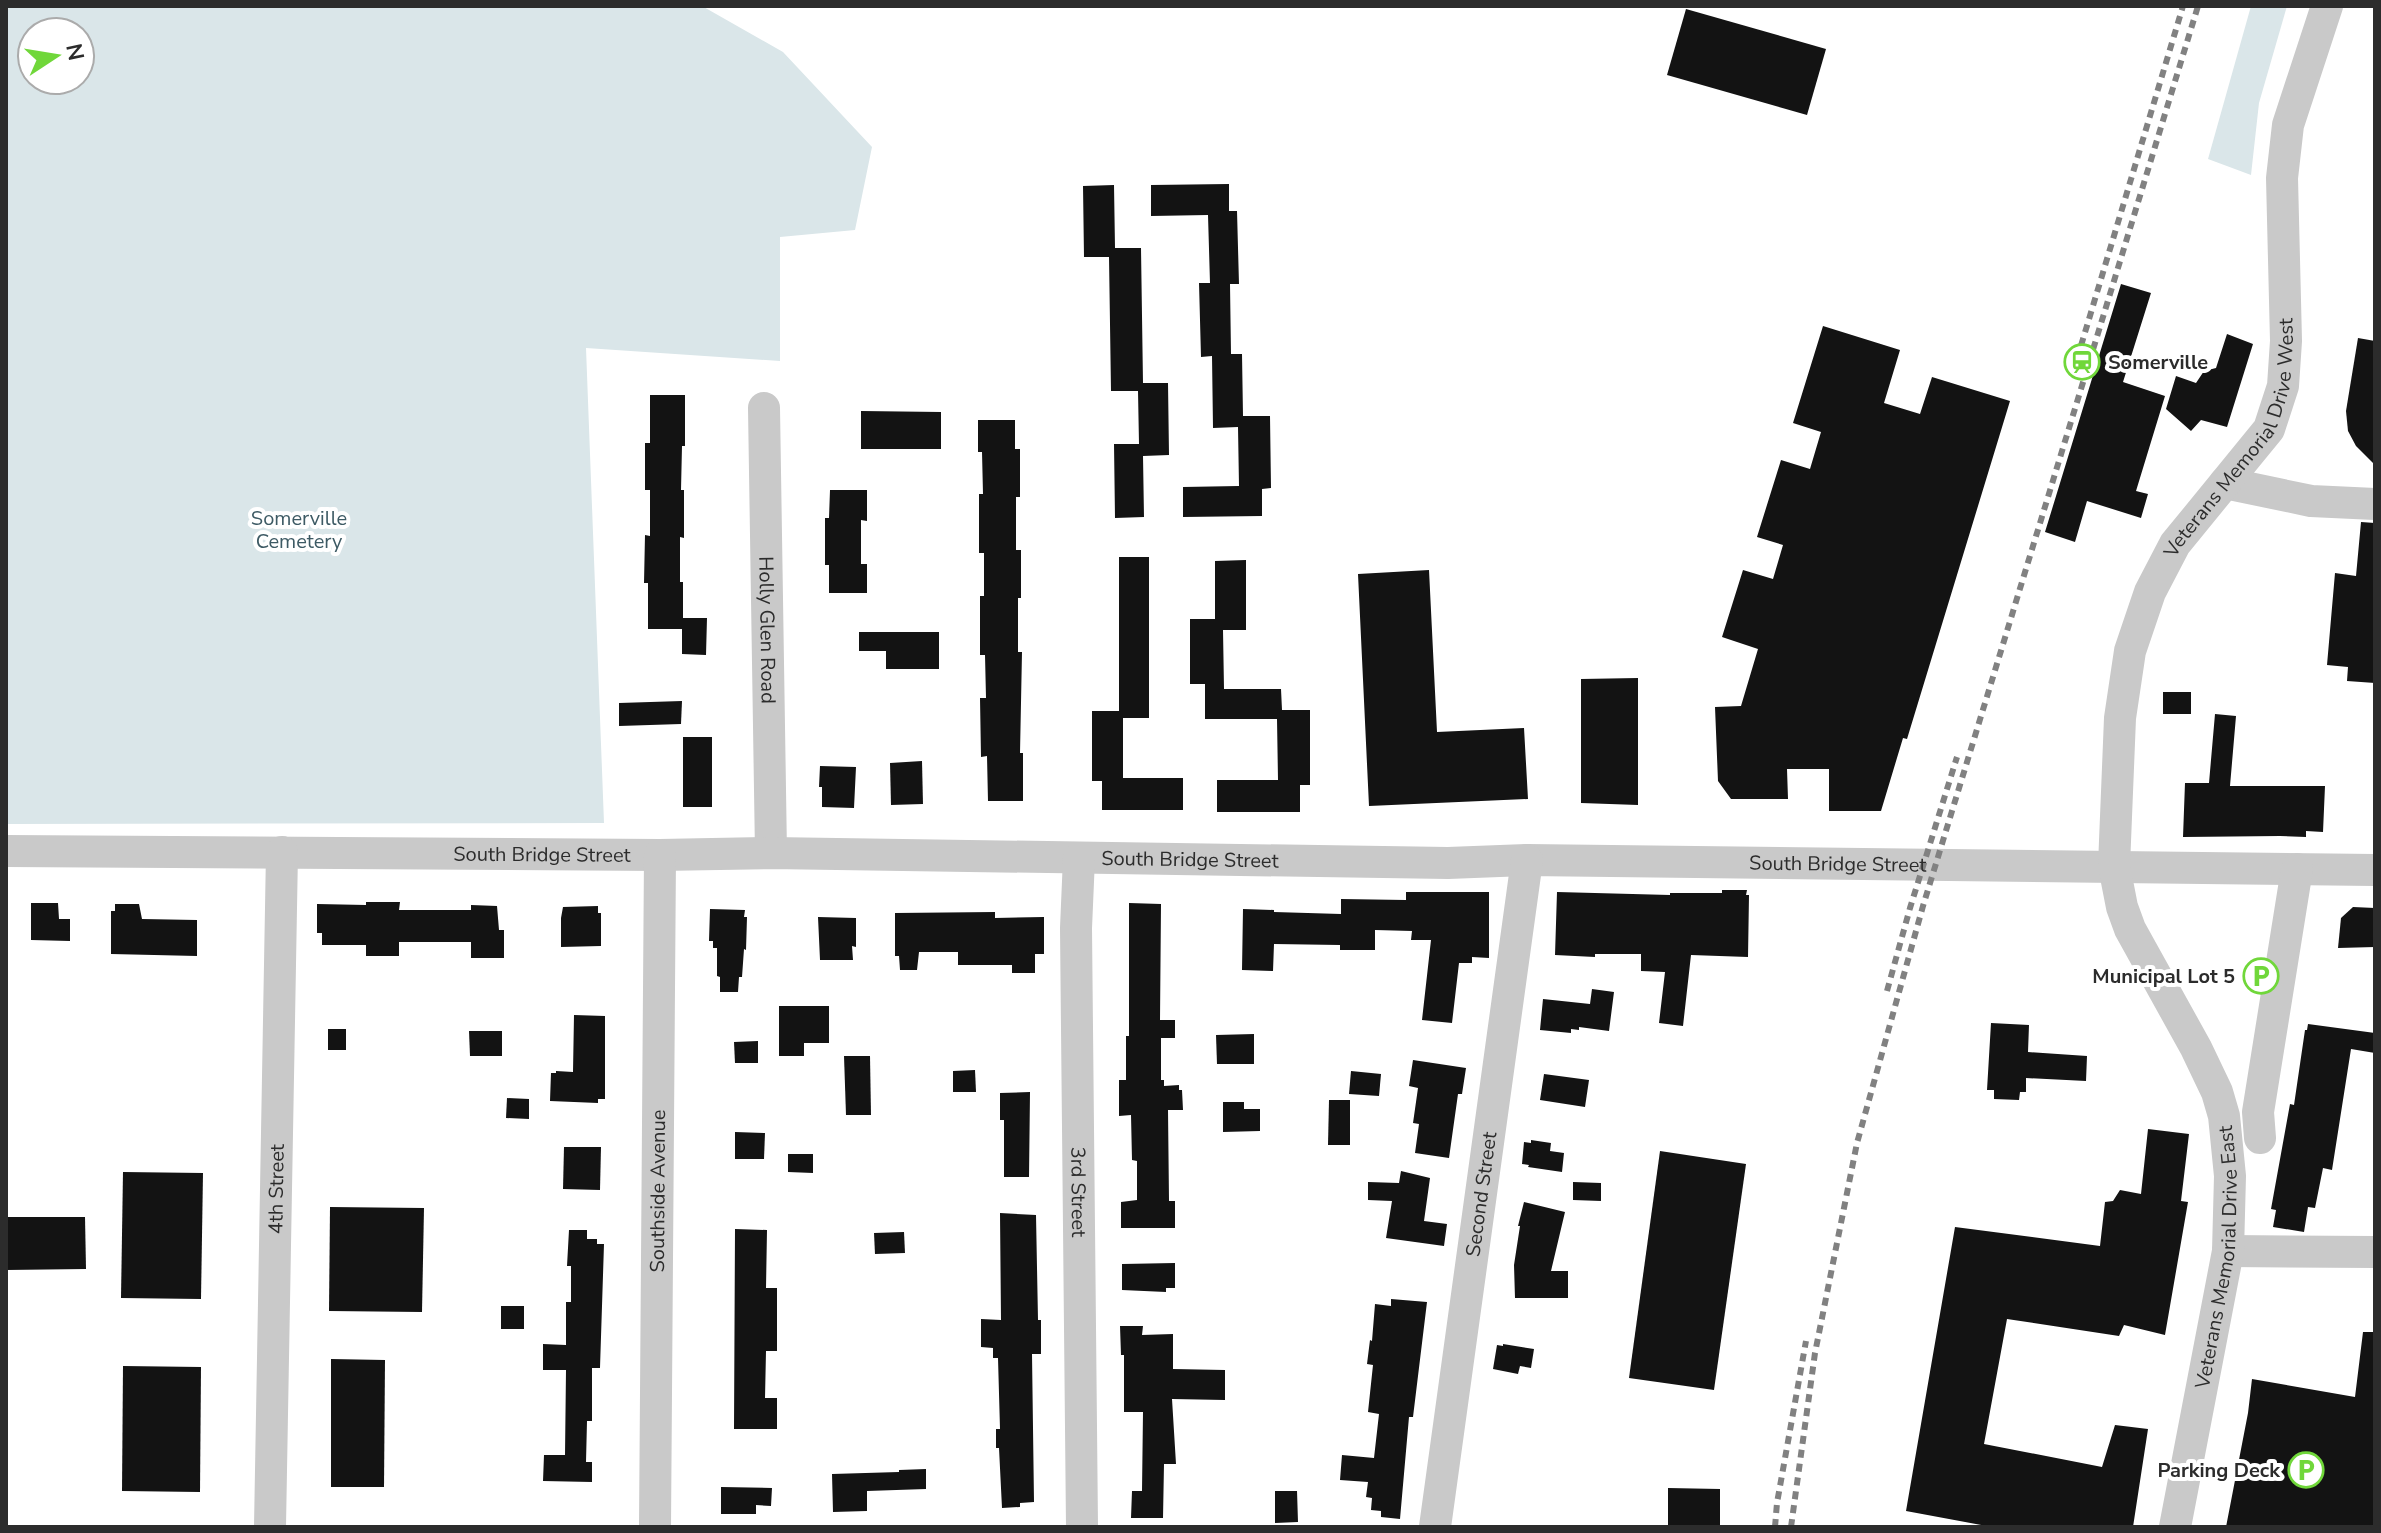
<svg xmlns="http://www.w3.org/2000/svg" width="2381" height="1533" font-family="'Nunito Sans',sans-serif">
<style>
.green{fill:#dae6e9;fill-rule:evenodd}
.building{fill:#131313}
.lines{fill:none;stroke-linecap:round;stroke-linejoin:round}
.minor{stroke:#c9c9c9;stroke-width:32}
.rail{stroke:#818181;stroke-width:6;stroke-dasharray:8 6;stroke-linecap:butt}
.labels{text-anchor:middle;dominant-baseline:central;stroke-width:8;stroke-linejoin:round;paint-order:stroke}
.poi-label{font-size:20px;font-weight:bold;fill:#2c2c2c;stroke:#fff;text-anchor:end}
.street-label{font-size:20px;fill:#2c2c2c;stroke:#fff}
.park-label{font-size:20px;fill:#3d5a64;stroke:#fff}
</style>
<rect width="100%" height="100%" fill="#fff"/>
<g class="green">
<path d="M6,6H702L783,52L872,147L855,230L780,237V361L586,348L604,823L6,824ZM32,32H80V80H32Z"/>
<polygon points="2251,6 2287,6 2259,103 2251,175 2208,159"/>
</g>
<g class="building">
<polygon points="1686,9 1826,49 1807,115 1667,75"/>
<polygon points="1229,184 1229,211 1237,211 1239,284 1230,284 1231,354 1242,354 1243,416 1270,416 1271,488 1262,489 1262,516 1183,517 1183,487 1239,486 1238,427 1213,428 1212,356 1201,357 1199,283 1210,283 1208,215 1151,216 1151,185"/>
<polygon points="1114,185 1115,248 1141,248 1143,383 1168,383 1169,455 1143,456 1144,517 1115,518 1114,444 1139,444 1138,391 1111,391 1109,257 1084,257 1083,186"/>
<polygon points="2121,284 2151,293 2123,382 2165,396 2136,491 2148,494 2141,518 2087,501 2075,542 2045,532"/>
<polygon points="1823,326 1900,350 1884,403 1920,414 1932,377 2010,401 1907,739 1903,738 1881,811 1829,811 1829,769 1787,769 1788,799 1731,799 1718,781 1715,707 1741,706 1758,649 1722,637 1743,570 1773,579 1783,545 1757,537 1781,460 1810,469 1821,432 1793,423"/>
<polygon points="2227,334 2253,344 2227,427 2201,420 2191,431 2166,409 2176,376 2196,383 2204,371 2216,368"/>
<polygon points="2358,338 2375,341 2375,465 2356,446 2348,431 2346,411"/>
<polygon points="650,395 685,395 685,446 682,446 681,490 684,490 684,538 680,537 680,582 683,582 683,618 707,618 706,655 682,654 682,629 648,629 648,583 644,583 645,535 650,536 650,490 645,490 645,443 650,443"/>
<polygon points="861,411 941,412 941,449 861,449"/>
<polygon points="978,420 1015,420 1015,449 1020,449 1020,497 1016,497 1016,550 1021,550 1021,598 1018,598 1018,652 1022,652 1020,753 1023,753 1023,801 988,801 987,756 981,757 980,698 986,698 985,655 980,655 980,596 984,596 984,553 979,553 979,494 983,494 982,452 978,452"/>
<polygon points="830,490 867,490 867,521 861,520 861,564 867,564 867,593 829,593 829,565 825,565 825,518 829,518"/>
<polygon points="2361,522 2375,523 2375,683 2347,681 2348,667 2327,665 2335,573 2356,576"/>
<polygon points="1119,557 1149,557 1149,718 1123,718 1123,778 1183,778 1183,810 1102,810 1102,781 1092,781 1092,711 1119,711"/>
<polygon points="1246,560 1246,630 1223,630 1224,689 1281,689 1282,710 1310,710 1310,785 1300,785 1300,812 1217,812 1217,780 1278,780 1277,719 1205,719 1205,684 1190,684 1190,619 1215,619 1215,561"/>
<polygon points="1429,570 1437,732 1524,728 1528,799 1369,806 1358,574"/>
<polygon points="859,632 939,632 939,669 886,669 886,651 859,651"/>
<polygon points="1638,678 1638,805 1581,803 1581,679"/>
<rect x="2163" y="692" width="28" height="22"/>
<polygon points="682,701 681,724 619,726 619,703"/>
<polygon points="2215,714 2236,716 2230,786 2325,786 2323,832 2306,831 2306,837 2280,836 2183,837 2185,783 2209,783"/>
<rect x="683" y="737" width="29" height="70"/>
<polygon points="922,761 923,804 891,805 890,763"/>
<polygon points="820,766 856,767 854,808 822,807 822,787 819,787"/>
<polygon points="1722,890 1747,890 1746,895 1749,895 1748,957 1691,955 1683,1026 1659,1023 1665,972 1641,971 1641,954 1595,954 1595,957 1555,955 1557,892 1670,895 1670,893 1722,893"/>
<polygon points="1406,892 1489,892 1489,958 1472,957 1472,963 1459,963 1452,1023 1422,1020 1431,940 1411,940 1412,931 1375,930 1375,950 1340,950 1340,945 1274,944 1273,971 1242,970 1243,909 1274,910 1274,912 1341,914 1341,899 1406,900"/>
<polygon points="366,902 400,902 399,910 471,910 471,905 497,906 499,930 504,930 504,958 471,958 471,942 399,942 399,956 366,956 366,945 322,945 322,933 317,933 317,904 366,905"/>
<polygon points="31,903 58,903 59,919 70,919 70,941 31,940"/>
<polygon points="1129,903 1161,904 1160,1020 1175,1020 1175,1038 1161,1038 1161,1080 1164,1080 1164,1086 1179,1085 1179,1090 1182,1090 1183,1110 1168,1110 1169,1201 1175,1201 1175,1228 1121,1228 1121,1202 1137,1200 1137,1161 1132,1160 1131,1115 1119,1116 1119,1080 1126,1080 1126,1036 1129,1036"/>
<polygon points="115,904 139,904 142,919 197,920 197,956 111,954 111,911 115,911"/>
<polygon points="598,906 598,913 601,913 601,946 561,947 561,918 563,907"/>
<polygon points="2353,907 2375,908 2375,947 2338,948 2341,918"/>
<polygon points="710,909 745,910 744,917 747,917 746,950 744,949 742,977 739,977 738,992 720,992 720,977 717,976 717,948 713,948 713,941 709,941"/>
<polygon points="995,912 995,918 1044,917 1044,954 1035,954 1035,973 1012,973 1012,965 958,965 958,952 919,952 917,970 900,970 899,956 895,956 895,913"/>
<polygon points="818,917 856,918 856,947 852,946 853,960 820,960"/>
<polygon points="1592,989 1614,992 1609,1031 1579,1027 1579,1030 1571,1029 1571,1033 1540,1030 1543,999 1590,1004"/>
<polygon points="779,1006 829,1006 829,1043 804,1043 804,1056 779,1056"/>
<polygon points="574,1015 605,1016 605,1099 598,1099 598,1103 550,1101 551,1073 556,1073 556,1071 573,1072"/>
<polygon points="1991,1023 2029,1025 2028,1052 2087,1056 2086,1081 2026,1078 2026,1092 2020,1092 2019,1100 1994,1099 1994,1090 1987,1090"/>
<polygon points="2308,1024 2375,1033 2375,1053 2351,1049 2332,1170 2323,1168 2315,1208 2308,1207 2304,1232 2273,1227 2276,1210 2271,1209 2290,1104 2294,1105 2305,1030 2307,1030"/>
<rect x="328" y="1029" width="18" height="21"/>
<polygon points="469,1031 502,1031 502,1056 470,1056"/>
<polygon points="1254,1034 1254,1064 1217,1064 1216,1035"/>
<polygon points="758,1041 758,1063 735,1063 734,1042"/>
<polygon points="844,1056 870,1056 871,1115 846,1115"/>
<polygon points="1413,1060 1466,1068 1462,1094 1458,1094 1449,1158 1415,1153 1419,1124 1413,1123 1418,1088 1409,1086"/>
<polygon points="975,1070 976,1092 953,1092 953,1071"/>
<polygon points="1351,1071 1381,1074 1379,1096 1349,1094"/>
<polygon points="1544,1074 1589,1080 1585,1107 1540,1100"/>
<polygon points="1030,1092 1029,1177 1004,1177 1004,1120 1000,1120 1000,1093"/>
<polygon points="507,1098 529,1099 529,1119 506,1118"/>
<polygon points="1329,1100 1350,1100 1350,1145 1328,1145"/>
<polygon points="1223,1102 1244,1102 1244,1109 1260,1109 1260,1131 1223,1132"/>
<polygon points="2148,1129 2189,1134 2181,1201 2188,1202 2165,1335 2124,1325 2119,1336 2007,1319 1984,1444 2102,1467 2115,1425 2148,1429 2133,1527 1992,1527 1906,1511 1955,1227 2100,1246 2105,1202 2113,1201 2120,1190 2141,1194"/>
<polygon points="735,1132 765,1133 764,1159 735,1159"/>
<polygon points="1531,1140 1551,1143 1550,1151 1564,1153 1562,1172 1528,1167 1529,1165 1522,1164 1524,1142 1531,1143"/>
<polygon points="564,1147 601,1147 600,1190 563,1189"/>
<polygon points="1660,1151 1746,1164 1714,1390 1629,1378"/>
<polygon points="788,1154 813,1154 813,1173 788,1172"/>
<polygon points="1401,1171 1430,1178 1424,1221 1447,1224 1444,1246 1386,1238 1392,1201 1368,1200 1368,1182 1399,1183"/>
<polygon points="123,1172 203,1173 201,1299 121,1298"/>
<polygon points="1573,1182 1601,1183 1601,1201 1573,1200"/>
<polygon points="1524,1202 1565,1212 1551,1271 1568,1271 1568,1298 1515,1298 1514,1265 1520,1226 1518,1226"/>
<polygon points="330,1207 424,1208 422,1312 329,1311"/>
<polygon points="1000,1213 1036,1215 1038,1320 1041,1320 1041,1354 1032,1354 1034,1502 1020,1503 1020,1507 1002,1508 999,1448 996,1448 996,1429 1000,1429 998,1358 993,1358 993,1348 981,1347 981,1319 1001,1320"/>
<polygon points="6,1217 85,1217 86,1269 6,1270"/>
<polygon points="735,1229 767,1230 766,1288 777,1288 777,1351 766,1351 765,1398 777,1398 777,1429 734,1429"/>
<polygon points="569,1230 587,1230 587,1239 597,1239 597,1244 604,1244 600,1368 592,1368 592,1421 587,1421 586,1462 592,1462 592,1482 543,1481 544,1455 565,1455 566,1370 543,1370 543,1344 566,1345 566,1302 571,1302 571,1266 567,1266"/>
<polygon points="904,1232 905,1253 875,1254 874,1233"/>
<polygon points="1175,1263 1175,1288 1166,1288 1166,1292 1122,1290 1122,1264"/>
<polygon points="1391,1299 1427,1302 1413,1417 1409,1417 1400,1519 1381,1517 1381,1511 1371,1510 1372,1498 1366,1497 1368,1482 1340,1480 1342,1455 1374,1458 1379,1414 1368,1412 1373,1365 1367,1364 1370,1340 1372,1341 1375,1304 1391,1306"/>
<rect x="501" y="1306" width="23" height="23"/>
<polygon points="1120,1326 1143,1326 1142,1335 1173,1334 1173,1369 1225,1370 1225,1400 1172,1399 1176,1464 1164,1464 1163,1518 1131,1518 1132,1491 1142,1491 1143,1412 1124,1412 1124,1355 1121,1355"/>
<polygon points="2363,1332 2375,1332 2375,1527 2226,1527 2248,1413 2252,1379 2355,1397"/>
<polygon points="1503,1344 1534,1349 1531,1368 1520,1366 1518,1374 1493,1369 1497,1345 1503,1346"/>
<polygon points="331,1359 385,1360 384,1487 331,1487"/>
<polygon points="123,1366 201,1367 200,1492 122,1491"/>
<polygon points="926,1469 926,1489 867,1491 867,1511 833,1512 832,1474 899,1472 899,1470"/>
<polygon points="721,1487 772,1488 771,1506 756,1505 756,1514 721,1514"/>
<polygon points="1668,1488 1720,1489 1720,1527 1668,1527"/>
<polygon points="1275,1491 1297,1491 1298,1522 1275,1523"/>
</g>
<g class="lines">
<g class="minor">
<path id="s1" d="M764,408L771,853"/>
<polyline points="2225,483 2311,501 2375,504"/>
<path id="s2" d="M6,851L660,855L771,853L1448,863L1527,860L2375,870"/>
<path id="s3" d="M1079,858L1076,928L1082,1527"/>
<polyline points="2260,1138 2258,1112 2297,869"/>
<polyline points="2228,1251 2375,1252"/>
<path id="s4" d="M270,1527L282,852"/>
<path id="s5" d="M655,1527L660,855"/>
<path id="s6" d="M1435,1527L1527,860"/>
<path id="s7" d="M2175,1527L2228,1251L2230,1176L2224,1116L2217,1092L2196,1048L2130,929L2122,907L2114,866L2120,718L2130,651L2150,592L2175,544L2269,429L2283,386L2286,341L2282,178L2288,125L2327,6"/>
</g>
<g class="rail">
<polyline points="2077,359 2183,6"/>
<polyline points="1887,991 1910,908 1957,757"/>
<polyline points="1775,1527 1777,1503 1806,1341"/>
<polyline points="1791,1527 1815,1353 1857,1143 1923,906 2198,6"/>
</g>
</g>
<defs>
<symbol id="station-ring" viewBox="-11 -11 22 22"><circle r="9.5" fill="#fff" stroke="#70d73a" stroke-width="1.5"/><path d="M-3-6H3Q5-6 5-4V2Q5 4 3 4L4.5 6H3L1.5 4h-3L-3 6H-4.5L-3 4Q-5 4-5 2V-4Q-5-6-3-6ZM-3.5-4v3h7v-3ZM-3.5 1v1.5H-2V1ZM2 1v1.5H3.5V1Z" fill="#70d73a"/></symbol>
<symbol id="parking-ring" viewBox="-11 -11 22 22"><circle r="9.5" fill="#fff" stroke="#70d73a" stroke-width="1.5"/><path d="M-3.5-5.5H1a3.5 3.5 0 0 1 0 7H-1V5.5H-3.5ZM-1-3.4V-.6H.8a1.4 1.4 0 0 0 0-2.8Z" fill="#70d73a"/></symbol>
</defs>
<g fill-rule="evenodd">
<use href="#station-ring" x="2062" y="342" width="40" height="40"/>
<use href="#parking-ring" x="2241" y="956" width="40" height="40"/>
<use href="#parking-ring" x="2286" y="1450" width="40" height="40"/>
</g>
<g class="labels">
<g class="poi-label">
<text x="2108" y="362" text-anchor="start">Somerville</text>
<text x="2235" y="976">Municipal Lot 5</text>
<text x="2280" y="1470">Parking Deck</text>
</g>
<g class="street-label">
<text stroke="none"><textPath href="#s7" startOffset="1148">Veterans Memorial Drive West</textPath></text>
<text stroke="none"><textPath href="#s1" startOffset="222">Holly Glen Road</textPath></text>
<text stroke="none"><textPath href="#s2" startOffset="536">South Bridge Street</textPath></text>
<text stroke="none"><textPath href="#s2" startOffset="1184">South Bridge Street</textPath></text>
<text stroke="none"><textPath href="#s2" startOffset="1832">South Bridge Street</textPath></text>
<text stroke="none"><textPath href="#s4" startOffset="338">4th Street</textPath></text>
<text stroke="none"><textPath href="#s5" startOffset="336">Southside Avenue</textPath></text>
<text stroke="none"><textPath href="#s3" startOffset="334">3rd Street</textPath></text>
<text stroke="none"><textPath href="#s6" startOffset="336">Second Street</textPath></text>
<text stroke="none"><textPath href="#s7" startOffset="274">Veterans Memorial Drive East</textPath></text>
</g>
<g class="park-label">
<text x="299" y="518">Somerville<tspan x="299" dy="23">Cemetery</tspan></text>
</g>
</g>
<rect width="2381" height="1533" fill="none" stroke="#2c2c2c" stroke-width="16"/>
<g transform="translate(56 56) rotate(78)"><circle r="38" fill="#ffffff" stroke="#ababab" stroke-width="2"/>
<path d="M0-6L14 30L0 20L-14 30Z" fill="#70d73a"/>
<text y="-12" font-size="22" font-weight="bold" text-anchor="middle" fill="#2c2c2c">N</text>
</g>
</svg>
